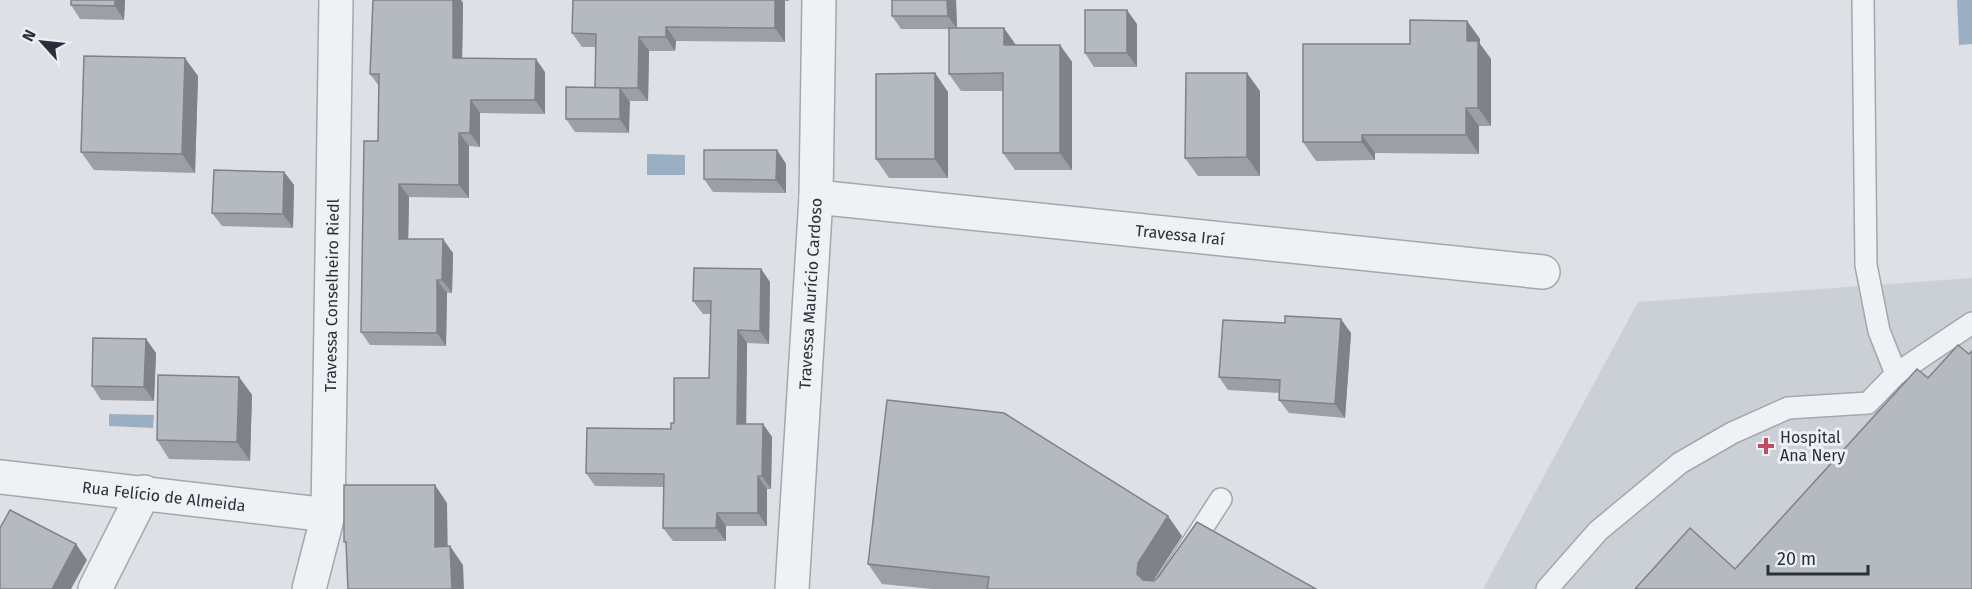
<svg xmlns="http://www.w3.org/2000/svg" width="1972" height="589" font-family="'Fira Sans',sans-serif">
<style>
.built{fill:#cbd0d6}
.water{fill:#9bafc2}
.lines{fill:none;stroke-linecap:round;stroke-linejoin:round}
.lane-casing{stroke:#a3a7ae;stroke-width:24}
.street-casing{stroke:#a3a7ae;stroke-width:36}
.lane{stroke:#eff1f4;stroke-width:21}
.street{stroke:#eff1f4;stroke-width:33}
.wall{fill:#9ca0a6}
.shaded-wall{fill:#7f8287}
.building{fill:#b5bac1;stroke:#7f8287;stroke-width:1.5}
.poi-dot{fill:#bf4c63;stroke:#eceff3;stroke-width:2}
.labels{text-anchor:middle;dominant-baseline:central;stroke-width:6;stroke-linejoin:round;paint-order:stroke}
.street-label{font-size:16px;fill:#282f3a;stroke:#eceff3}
.poi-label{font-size:16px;fill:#282f3a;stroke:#eceff3;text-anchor:start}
</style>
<rect width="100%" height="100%" fill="#dde0e5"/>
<polygon class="built" points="1972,278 1972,589 1483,589 1638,302"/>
<g class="water">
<polygon points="1957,0 1972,0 1972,44 1959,45"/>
<polygon points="647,154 685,155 685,175 647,175"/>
<polygon points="109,414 154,415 153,428 109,426"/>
</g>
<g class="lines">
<defs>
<g id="lane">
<polyline points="1863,0 1866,265 1879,331 1896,374"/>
<polyline points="1163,589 1221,499"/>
<polyline points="1547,589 1598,531 1680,463 1732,433 1788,408 1868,403 1896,374 1972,323"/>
</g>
<g id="street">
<path id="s1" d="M816,197L1543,272"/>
<path id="s2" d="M0,477L328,515"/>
<polyline points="95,589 144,492"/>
<path id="s3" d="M309,589L328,515L336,0"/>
<path id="s4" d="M792,589L816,197L819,0"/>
</g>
</defs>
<use href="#lane" class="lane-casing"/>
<use href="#street" class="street-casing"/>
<use href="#lane" class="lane"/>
<use href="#street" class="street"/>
</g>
<g class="wall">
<polygon points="71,0 125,0 124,20 80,19 71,5"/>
<polygon points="373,0 461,0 463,3 462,58 545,72 545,114 480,113 480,147 469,146 469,198 409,197 408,239 453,253 452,293 447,293 446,346 370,345 361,332 378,141 379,86 370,74"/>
<polygon points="573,0 789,0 789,1 785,1 785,42 676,41 675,51 649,51 648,101 629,101 629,133 575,132 566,119 596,88 596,47 582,47 572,33"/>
<polygon points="892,0 956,0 957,28 1016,45 1060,45 1072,62 1072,170 1015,170 1003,153 1003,91 961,91 949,74 949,29 901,29 892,16"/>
<polygon points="1467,21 1480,39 1480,44 1491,59 1491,126 1479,126 1479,154 1375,153 1375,160 1316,161 1303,142 1410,44"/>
<polygon points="1137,24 1137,67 1094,67 1085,53"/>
<polygon points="935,73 948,92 948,178 889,178 876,159"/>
<polygon points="198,76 195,173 94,170 81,152"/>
<polygon points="1260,91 1260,176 1198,176 1185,158"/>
<polygon points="777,150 786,164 786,193 713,192 704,179"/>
<polygon points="284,172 294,185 293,228 222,226 212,213"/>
<polygon points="761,269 770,282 769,344 747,343 746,424 763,424 772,437 771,489 767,489 767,526 726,526 726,541 673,541 663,528 664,487 595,486 586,473 671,429 674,423 709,378 711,314 703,314 693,301"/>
<polygon points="1285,323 1351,333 1345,418 1289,413 1279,400 1280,393 1228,390 1219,377"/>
<polygon points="146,339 156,353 154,401 101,400 92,386"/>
<polygon points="239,377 252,395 250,461 169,459 157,440"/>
<polygon points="1182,536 1153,581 1316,589 932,589 882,584 868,564"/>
</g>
<g class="shaded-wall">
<polygon points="115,0 125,0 124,20 115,6"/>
<polygon points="453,0 461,0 463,3 462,71 453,58"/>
<polygon points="775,0 784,0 785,1 785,42 775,28"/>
<polygon points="947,0 956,0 957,29 948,16"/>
<polygon points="1127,10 1137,24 1137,67 1127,53"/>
<polygon points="1467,21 1480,39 1480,44 1491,59 1491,126 1478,108 1467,41"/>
<polygon points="666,27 676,41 675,51 666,37"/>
<polygon points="1004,28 1016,45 1016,62 1004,45"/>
<polygon points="639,37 649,51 648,101 638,88"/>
<polygon points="1060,45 1072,62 1072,170 1060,153"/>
<polygon points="185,58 198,76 195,173 182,154"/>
<polygon points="536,59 545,72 545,114 535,100"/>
<polygon points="935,73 948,92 948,178 935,159"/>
<polygon points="1247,73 1260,91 1260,176 1247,157"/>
<polygon points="620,88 630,102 629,133 620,119"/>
<polygon points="471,100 480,113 480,147 470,133"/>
<polygon points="1466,108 1479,126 1479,154 1466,135"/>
<polygon points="459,133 469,146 469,198 459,185"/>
<polygon points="1362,135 1375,153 1375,160 1362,142"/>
<polygon points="777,150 786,164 786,193 776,180"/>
<polygon points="284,172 294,185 293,228 283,214"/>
<polygon points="399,184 409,197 408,252 399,239"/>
<polygon points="443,239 453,253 452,293 442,280"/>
<polygon points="761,269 770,282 769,344 760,331"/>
<polygon points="437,280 447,293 446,346 437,333"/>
<polygon points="1341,319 1351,333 1345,418 1335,404"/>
<polygon points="738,330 747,343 746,437 737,424"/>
<polygon points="146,339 156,353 154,401 144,387"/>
<polygon points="239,377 252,395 250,461 237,442"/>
<polygon points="763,424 772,437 771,489 762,476"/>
<polygon points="758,476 767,489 767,526 758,513"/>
<polygon points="435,485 447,503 448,565 435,547"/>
<polygon points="717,513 726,526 726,541 716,528"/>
<polygon points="1168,516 1182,536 1152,583 1152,589 1137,574 1138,563"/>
<polygon points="76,544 87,560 71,589 52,589"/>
<polygon points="450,546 463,565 464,589 452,589"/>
</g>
<g class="building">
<polygon points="71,0 115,0 115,6 71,5"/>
<polygon points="373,0 453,0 453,58 536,59 535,100 471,100 470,133 459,133 459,185 399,184 399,239 443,239 442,280 437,280 437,333 361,332 364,141 378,141 379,74 370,74"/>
<polygon points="573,0 775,0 775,28 666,27 666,37 639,37 638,88 595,88 596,34 572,33"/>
<polygon points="892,0 947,0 948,16 892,16"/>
<rect x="1085" y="10" width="42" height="43"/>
<polygon points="1410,20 1467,21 1467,41 1478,41 1478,108 1466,108 1466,135 1362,135 1362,142 1303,142 1303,44 1410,44"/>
<polygon points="949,28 1004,28 1004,45 1060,45 1060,153 1003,153 1003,73 949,74"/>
<polygon points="84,56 185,58 182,154 81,152"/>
<polygon points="935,73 935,159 876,159 876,74"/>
<polygon points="1186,73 1247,73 1247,157 1185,158"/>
<polygon points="566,87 620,88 620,119 566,119"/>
<polygon points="704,150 777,150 776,180 704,179"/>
<polygon points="214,170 284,172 283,214 212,213"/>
<polygon points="694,268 761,269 760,331 738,330 737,424 763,424 762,476 758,476 758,513 717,513 716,528 663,528 664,474 586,473 587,428 671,429 671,423 674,423 674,378 709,378 711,301 693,301"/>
<polygon points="1285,316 1341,319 1335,404 1279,400 1280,380 1219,377 1223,320 1285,323"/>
<polygon points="93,338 146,339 144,387 92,386"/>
<polygon points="1958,345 1969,354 1972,351 1972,589 1635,589 1690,528 1735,569 1917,369 1928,378"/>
<polygon points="158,375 239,377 237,442 157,440"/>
<polygon points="887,400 1004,413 1168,516 1138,563 1137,574 1143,580 1154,581 1159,576 1197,522 1316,589 987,589 989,577 868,564"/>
<polygon points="344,485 435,485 435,547 450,546 452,589 348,589 346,542 344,542"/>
<polygon points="10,510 76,544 52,589 0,589 0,528"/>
</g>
<path class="poi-dot" d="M1763 437h6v6h6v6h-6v6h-6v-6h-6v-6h6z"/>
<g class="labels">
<g class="street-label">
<text stroke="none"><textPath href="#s1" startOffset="366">Travessa Iraí</textPath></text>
<text stroke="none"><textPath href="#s4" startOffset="296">Travessa Maurício Cardoso</textPath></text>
<text stroke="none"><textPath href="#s3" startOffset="296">Travessa Conselheiro Riedl</textPath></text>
<text stroke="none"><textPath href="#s2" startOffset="165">Rua Felício de Almeida</textPath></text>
</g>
<g class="poi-label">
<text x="1780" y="437">Hospital<tspan x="1780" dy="18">Ana Nery</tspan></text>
</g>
</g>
<g transform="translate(42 42) rotate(297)" stroke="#eceff3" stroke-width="4.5" paint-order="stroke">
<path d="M0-4.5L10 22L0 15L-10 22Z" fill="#282f3a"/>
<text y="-9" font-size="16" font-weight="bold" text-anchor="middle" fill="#282f3a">N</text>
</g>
<path d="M1768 565v9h100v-9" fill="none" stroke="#282f3a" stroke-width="3"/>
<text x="1777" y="565" font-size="18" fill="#282f3a" stroke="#eceff3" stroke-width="4.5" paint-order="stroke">20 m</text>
</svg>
